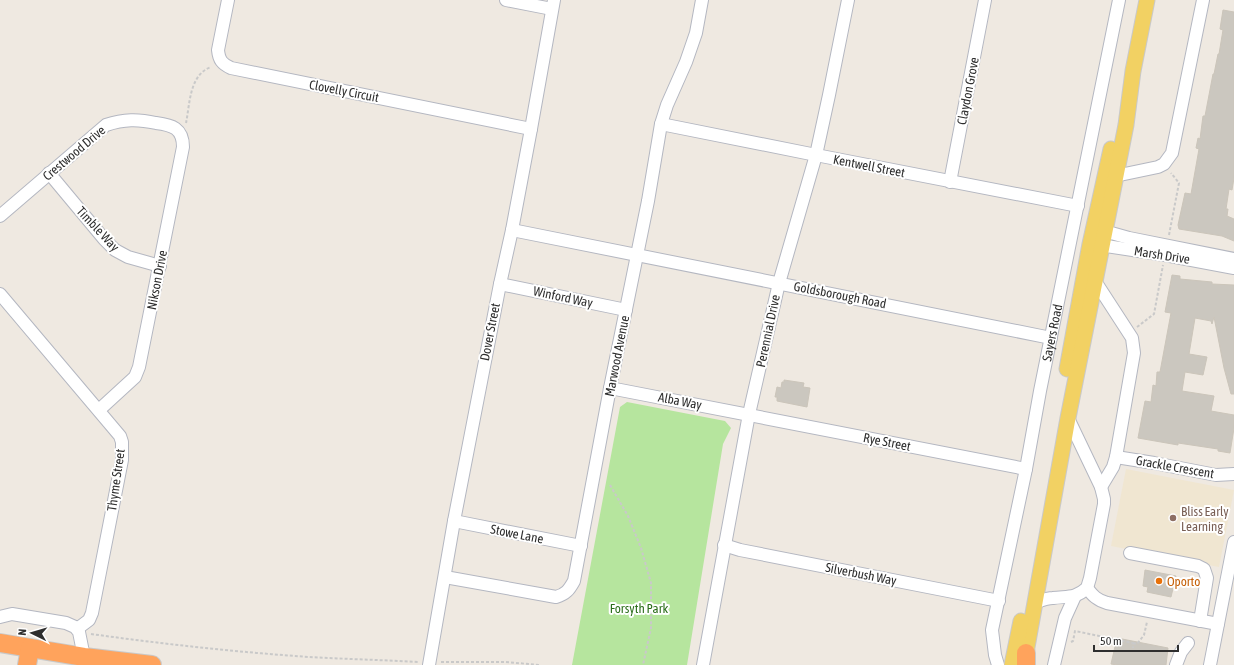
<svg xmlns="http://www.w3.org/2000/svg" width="1234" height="665" font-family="'Asap Condensed',sans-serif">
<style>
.education{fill:#f0e6d1}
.green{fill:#b6e59e}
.building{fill:#cbc7bf;stroke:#cbc5ba}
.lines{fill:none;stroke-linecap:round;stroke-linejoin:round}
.minor-casing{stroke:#b4b7c1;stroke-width:14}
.major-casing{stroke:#c9c9c9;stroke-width:17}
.highway-casing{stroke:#c9c9c9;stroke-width:20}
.path{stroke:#c9c9c9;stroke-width:2;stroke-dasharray:3 2;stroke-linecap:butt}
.minor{stroke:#fff;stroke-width:12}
.major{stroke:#f2d163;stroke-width:15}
.highway{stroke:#ffa35c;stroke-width:18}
.education-dot{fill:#8d6e63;stroke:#fff;stroke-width:1.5}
.food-dot{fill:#e8710a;stroke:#fff;stroke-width:1.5}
.labels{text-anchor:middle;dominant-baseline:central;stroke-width:4;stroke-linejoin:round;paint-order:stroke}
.street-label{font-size:13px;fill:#2e2e2e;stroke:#fff}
.education-label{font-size:13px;fill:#785e54;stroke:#fff;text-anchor:start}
.food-label{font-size:13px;fill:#c56008;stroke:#fff;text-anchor:start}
.park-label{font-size:13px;fill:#2c6e1b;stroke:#fff}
</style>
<rect width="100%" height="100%" fill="#efe9e1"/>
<polygon class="education" points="1126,469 1234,490 1219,567 1111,546"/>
<polygon class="green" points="627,402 725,421 731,428 723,444 687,665 572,665 620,407"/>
<g class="building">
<polygon points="1223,10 1234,12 1234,178 1232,190 1229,189 1226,209 1228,209 1227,216 1234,219 1234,241 1222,236 1179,229 1178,225 1185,193 1191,194 1199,149 1196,148 1198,138 1200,139 1203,116 1205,116 1213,74 1214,74 1218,54 1219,54 1223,30 1220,29"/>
<polygon points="1172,275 1180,276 1180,279 1212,282 1212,284 1234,285 1234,394 1231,394 1224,368 1214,317 1212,324 1211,321 1195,318 1189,354 1207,357 1203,375 1185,372 1182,391 1214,396 1211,411 1234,415 1234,428 1230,453 1218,451 1218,449 1178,443 1178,445 1138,438 1145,401 1151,402 1153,385 1156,386 1157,372 1160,372 1171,313 1165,312"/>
<polygon points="784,380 804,383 803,387 810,388 807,407 777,401 777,397 775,397 777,387 781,388 782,382 784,382"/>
<polygon points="1145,570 1176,576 1171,597 1147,592 1148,587 1143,586"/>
<polygon points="1117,638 1168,648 1166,665 1117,665 1111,664"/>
</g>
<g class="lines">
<defs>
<g id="minor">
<path d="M228,0L218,50C219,60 222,64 231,68L531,129"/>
<polyline points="506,0 552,9"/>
<polyline points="661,124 816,155 1078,206"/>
<polyline points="49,173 104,239 115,250 128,257 160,266"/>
<polyline points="1115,176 1158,167 1164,164 1172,153 1203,0"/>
<polyline points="950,182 985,0"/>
<path d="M0,216L106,125C124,119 138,119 156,123C172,125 183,128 183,147L139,367L135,377L99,410"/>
<polyline points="1097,229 1129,238 1234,259"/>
<polyline points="512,230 1051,338"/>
<polyline points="1093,244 1165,255 1234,268"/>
<polyline points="1095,281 1132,338 1134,353 1116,457 1113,467 1101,487"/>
<polyline points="500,284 626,310"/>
<polyline points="0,294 120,436 122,442 122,460 92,613 89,620 77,629"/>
<polyline points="610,388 1026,469"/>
<polyline points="1116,457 1154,463 1216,475 1234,474"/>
<polyline points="454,521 581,546"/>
<polyline points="724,545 740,550 999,601"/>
<polyline points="1130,553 1198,566 1204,569 1207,578 1200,621"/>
<path d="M445,577L556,597C566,594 569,590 574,581L610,388L648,201L661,124L667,105L686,62L696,33L702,0"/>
<path d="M1087,588C1093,596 1097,600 1107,603L1218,624"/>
<path d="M1034,603C1040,601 1046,598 1053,598C1067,596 1075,599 1087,588L1090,578L1104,504V499L1101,487L1068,418"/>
<polyline points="0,617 12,614 66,623 75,627 79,632 84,657"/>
<polyline points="429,665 454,521 500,284 512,230 531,129 554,0"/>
<polyline points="703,665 749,414 779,283 816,155 829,95 848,0"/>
<path id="s1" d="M998,665L995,655L992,630L1026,469L1040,391L1119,0"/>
<polyline points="1054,665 1065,618 1075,596"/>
<polyline points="1176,665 1181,652 1188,643"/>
<polyline points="1210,665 1234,542"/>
</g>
<g id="major">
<polyline points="1067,369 1090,244 1111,149"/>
<polyline points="1024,664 1068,418 1126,125 1133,71 1147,0"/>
<polyline points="1012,665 1021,621"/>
</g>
<g id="highway">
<polyline points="0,643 84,657 152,665"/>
<polyline points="1026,653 1026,665"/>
<polyline points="27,665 30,648"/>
</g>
</defs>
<use href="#minor" class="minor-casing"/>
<use href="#major" class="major-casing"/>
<use href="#highway" class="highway-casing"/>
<g class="path">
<path d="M186,123C190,104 189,75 211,67"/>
<polyline points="1169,235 1179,183 1171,173"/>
<polyline points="1137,327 1154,314 1163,265"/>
<polyline points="610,485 628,516 641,548 651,583 651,628 643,665"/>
<path d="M91,634C163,644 236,652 309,657C345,659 382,660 419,662"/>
<polyline points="1071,642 1073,641 1075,631 1133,643 1133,648"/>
<polyline points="1133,643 1137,644 1144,635 1147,622"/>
<polyline points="441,662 505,662 540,665"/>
</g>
<use href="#minor" class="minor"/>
<use href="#major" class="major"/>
<use href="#highway" class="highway"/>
</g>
<circle class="education-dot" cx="1173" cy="518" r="4"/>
<circle class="food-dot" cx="1159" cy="581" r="4"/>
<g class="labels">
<g class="street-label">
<text transform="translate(344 91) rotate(11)">Clovelly Circuit</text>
<text transform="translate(968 91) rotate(-79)">Claydon Grove</text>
<text transform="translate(74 153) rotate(-40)">Crestwood Drive</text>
<text transform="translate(869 166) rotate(11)">Kentwell Street</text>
<text transform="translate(98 229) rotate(47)">Timble Way</text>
<text transform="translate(1162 255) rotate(9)">Marsh Drive</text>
<text transform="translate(157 280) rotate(-79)">Nikson Drive</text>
<text transform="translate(840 295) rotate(11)">Goldsborough Road</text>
<text transform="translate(563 297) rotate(12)">Winford Way</text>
<text transform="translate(768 331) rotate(-78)">Perennial Drive</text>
<text transform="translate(490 332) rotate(-79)">Dover Street</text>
<text stroke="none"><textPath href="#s1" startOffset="339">Sayers Road</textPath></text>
<text transform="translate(617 356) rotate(-79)">Marwood Avenue</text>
<text transform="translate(680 401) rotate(11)">Alba Way</text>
<text transform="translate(887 442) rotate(11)">Rye Street</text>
<text transform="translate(1175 467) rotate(10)">Grackle Crescent</text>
<text transform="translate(116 480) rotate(-82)">Thyme Street</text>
<text transform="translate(517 534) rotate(11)">Stowe Lane</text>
<text transform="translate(861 574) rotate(11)">Silverbush Way</text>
</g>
<g class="education-label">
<text x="1181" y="511">Bliss Early<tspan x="1181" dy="15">Learning</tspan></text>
</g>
<g class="food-label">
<text x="1167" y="581">Oporto</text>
</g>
<g class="park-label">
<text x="639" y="608">Forsyth Park</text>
</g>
</g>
<g transform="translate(32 633) rotate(275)" stroke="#ffffff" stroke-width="3" paint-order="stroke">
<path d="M0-3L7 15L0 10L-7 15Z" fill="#2e2e2e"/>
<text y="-6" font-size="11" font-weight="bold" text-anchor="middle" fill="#2e2e2e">N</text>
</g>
<path d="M1094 645v6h84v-6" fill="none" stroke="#2e2e2e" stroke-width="2"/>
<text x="1100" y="645" font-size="12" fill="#2e2e2e" stroke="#ffffff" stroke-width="3" paint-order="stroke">50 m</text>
</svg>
